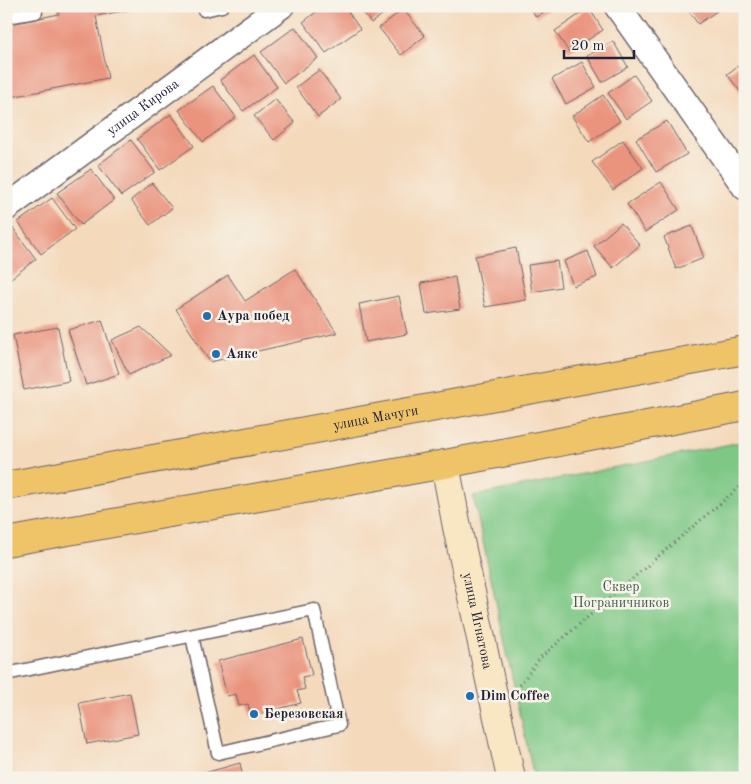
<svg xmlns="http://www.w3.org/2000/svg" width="751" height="784" font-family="'Old Standard TT',serif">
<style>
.green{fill:#7dc885;stroke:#507560}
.building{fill:#ea937d}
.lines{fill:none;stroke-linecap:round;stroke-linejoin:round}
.lane-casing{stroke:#6c6268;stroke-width:15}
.street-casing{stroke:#6c6268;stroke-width:28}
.secondary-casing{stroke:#6c6268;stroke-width:30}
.primary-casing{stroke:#6c6268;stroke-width:30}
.path{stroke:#6c6268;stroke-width:3;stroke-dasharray:1 4;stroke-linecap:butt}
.lane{stroke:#fff;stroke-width:12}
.street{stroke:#fff;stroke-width:25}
.secondary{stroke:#f9e7c3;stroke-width:28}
.primary{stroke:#efc469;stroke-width:28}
.poi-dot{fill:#1f6fb2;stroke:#f7f3e8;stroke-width:2}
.labels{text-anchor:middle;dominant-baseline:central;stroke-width:5;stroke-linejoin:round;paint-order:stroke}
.street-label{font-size:14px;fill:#22223b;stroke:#f7f3e8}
.poi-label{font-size:14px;font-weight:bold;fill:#22223b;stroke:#f7f3e8;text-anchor:start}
.park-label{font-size:14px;fill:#425c55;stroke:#f7f3e8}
</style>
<rect width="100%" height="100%" fill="#f7f3e8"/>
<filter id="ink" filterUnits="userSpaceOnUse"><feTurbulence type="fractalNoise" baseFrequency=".02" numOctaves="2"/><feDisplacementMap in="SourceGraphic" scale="10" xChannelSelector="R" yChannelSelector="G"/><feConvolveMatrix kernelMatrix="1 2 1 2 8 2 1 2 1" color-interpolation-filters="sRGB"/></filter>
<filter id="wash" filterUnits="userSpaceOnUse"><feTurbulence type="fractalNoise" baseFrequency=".0096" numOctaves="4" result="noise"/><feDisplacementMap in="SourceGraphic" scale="20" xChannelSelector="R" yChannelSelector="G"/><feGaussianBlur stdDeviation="1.12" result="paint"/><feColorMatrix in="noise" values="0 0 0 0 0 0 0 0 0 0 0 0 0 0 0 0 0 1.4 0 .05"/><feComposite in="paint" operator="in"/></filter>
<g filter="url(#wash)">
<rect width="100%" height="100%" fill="#f4d9bb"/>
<polygon class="green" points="745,441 745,778 534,778 473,496"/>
<g id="blocks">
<g class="building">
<polygon points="57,6 143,7 96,16 108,78 6,98 6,25 59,14"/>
<polygon points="324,6 344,6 360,29 326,53 303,22"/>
<polygon points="358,6 394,6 371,23"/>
<polygon points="529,6 553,6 536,17"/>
<polygon points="685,6 724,6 698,24"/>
<polygon points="589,8 603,30 569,52 555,31"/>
<polygon points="403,9 425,36 401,55 379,28"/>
<polygon points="295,27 318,58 284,83 261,52"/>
<polygon points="613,41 628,67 602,82 587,56"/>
<polygon points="254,55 277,87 243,111 220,80"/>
<polygon points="745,61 745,98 727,74"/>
<polygon points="582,62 596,87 566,104 552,79"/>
<polygon points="319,70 341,99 318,117 296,87"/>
<polygon points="634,75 652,101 626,119 608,93"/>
<polygon points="213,86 236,117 203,142 179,110"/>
<polygon points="603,95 620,121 589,142 572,116"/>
<polygon points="275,99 295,123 274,140 254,116"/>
<polygon points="171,114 194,146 160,170 137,139"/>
<polygon points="667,121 687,154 656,172 636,139"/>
<polygon points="131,140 155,172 121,196 98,165"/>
<polygon points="623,140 643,168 613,190 592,162"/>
<polygon points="91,169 114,200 81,225 57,193"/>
<polygon points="661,182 679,210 645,232 627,204"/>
<polygon points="152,183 172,208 150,225 131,200"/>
<polygon points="52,198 75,229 41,254 18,222"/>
<polygon points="621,223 640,245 613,268 594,246"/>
<polygon points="692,226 704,258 676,269 664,237"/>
<polygon points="13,228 36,259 6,282 6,233"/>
<polygon points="516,248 526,300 485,307 475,256"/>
<polygon points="588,251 597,277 573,286 564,261"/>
<polygon points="557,261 561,287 532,292 528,265"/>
<polygon points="295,269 337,333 210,362 176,309 228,275 245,301"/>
<polygon points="455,277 460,309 426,314 421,283"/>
<polygon points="399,296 407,334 366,342 359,304"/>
<polygon points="102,320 119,374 86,385 68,330"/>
<polygon points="58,327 69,381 24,390 13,335"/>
<polygon points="141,327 171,355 129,375 112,340"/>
<polygon points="303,639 312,675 302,677 305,689 297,691 301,703 251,716 248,704 239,706 236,694 227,696 218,661"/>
<polygon points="130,693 138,734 87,744 79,703"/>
<polygon points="240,763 243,778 195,778 194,776"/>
</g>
</g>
</g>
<g filter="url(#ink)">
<use href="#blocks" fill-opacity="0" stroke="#6c6268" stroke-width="1"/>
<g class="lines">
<defs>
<g id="lane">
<polyline points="203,6 204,10 222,6"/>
<polyline points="6,17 36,12 35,6"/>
<polyline points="6,674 314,610 339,725 218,753 192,636"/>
</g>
<g id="street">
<polyline points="617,6 745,187"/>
<path id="s1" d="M6,208L281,6"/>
</g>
<g id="secondary">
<path id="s2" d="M445,464L457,527L511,778"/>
</g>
<g id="primary">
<path id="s3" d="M6,486L745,350"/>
<polyline points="6,542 445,464 745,406"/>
</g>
</defs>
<use href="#lane" class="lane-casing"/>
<use href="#street" class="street-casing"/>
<use href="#secondary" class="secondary-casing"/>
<use href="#primary" class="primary-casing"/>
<polyline class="path" points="517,689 540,658 745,482"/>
<use href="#lane" class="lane"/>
<use href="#street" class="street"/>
<use href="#secondary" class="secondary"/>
<use href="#primary" class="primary"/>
</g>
</g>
<g class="poi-dot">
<circle cx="207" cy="316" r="5"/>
<circle cx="216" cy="354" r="5"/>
<circle cx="470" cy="696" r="5"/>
<circle cx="254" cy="714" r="5"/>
</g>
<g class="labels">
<g class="street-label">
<text stroke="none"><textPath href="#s1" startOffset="170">улица Кирова</textPath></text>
<text stroke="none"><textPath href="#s3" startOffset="376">улица Мачуги</textPath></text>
<text stroke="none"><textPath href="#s2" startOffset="160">улица Игнатова</textPath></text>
</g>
<g class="poi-label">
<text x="217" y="316">Аура побед</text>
<text x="226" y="354">Аякс</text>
<text x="480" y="696">Dim Coffee</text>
<text x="264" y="714">Березовская</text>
</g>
<g class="park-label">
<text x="621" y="587">Сквер<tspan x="621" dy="16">Пограничников</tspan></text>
</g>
</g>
<rect width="751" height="784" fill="none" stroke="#f7f3e8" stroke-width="25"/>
<path d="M564 50v8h70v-8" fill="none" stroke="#22223b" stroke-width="2.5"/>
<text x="571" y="50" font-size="15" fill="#22223b" stroke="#f7f3e8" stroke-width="4" paint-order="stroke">20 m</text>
</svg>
